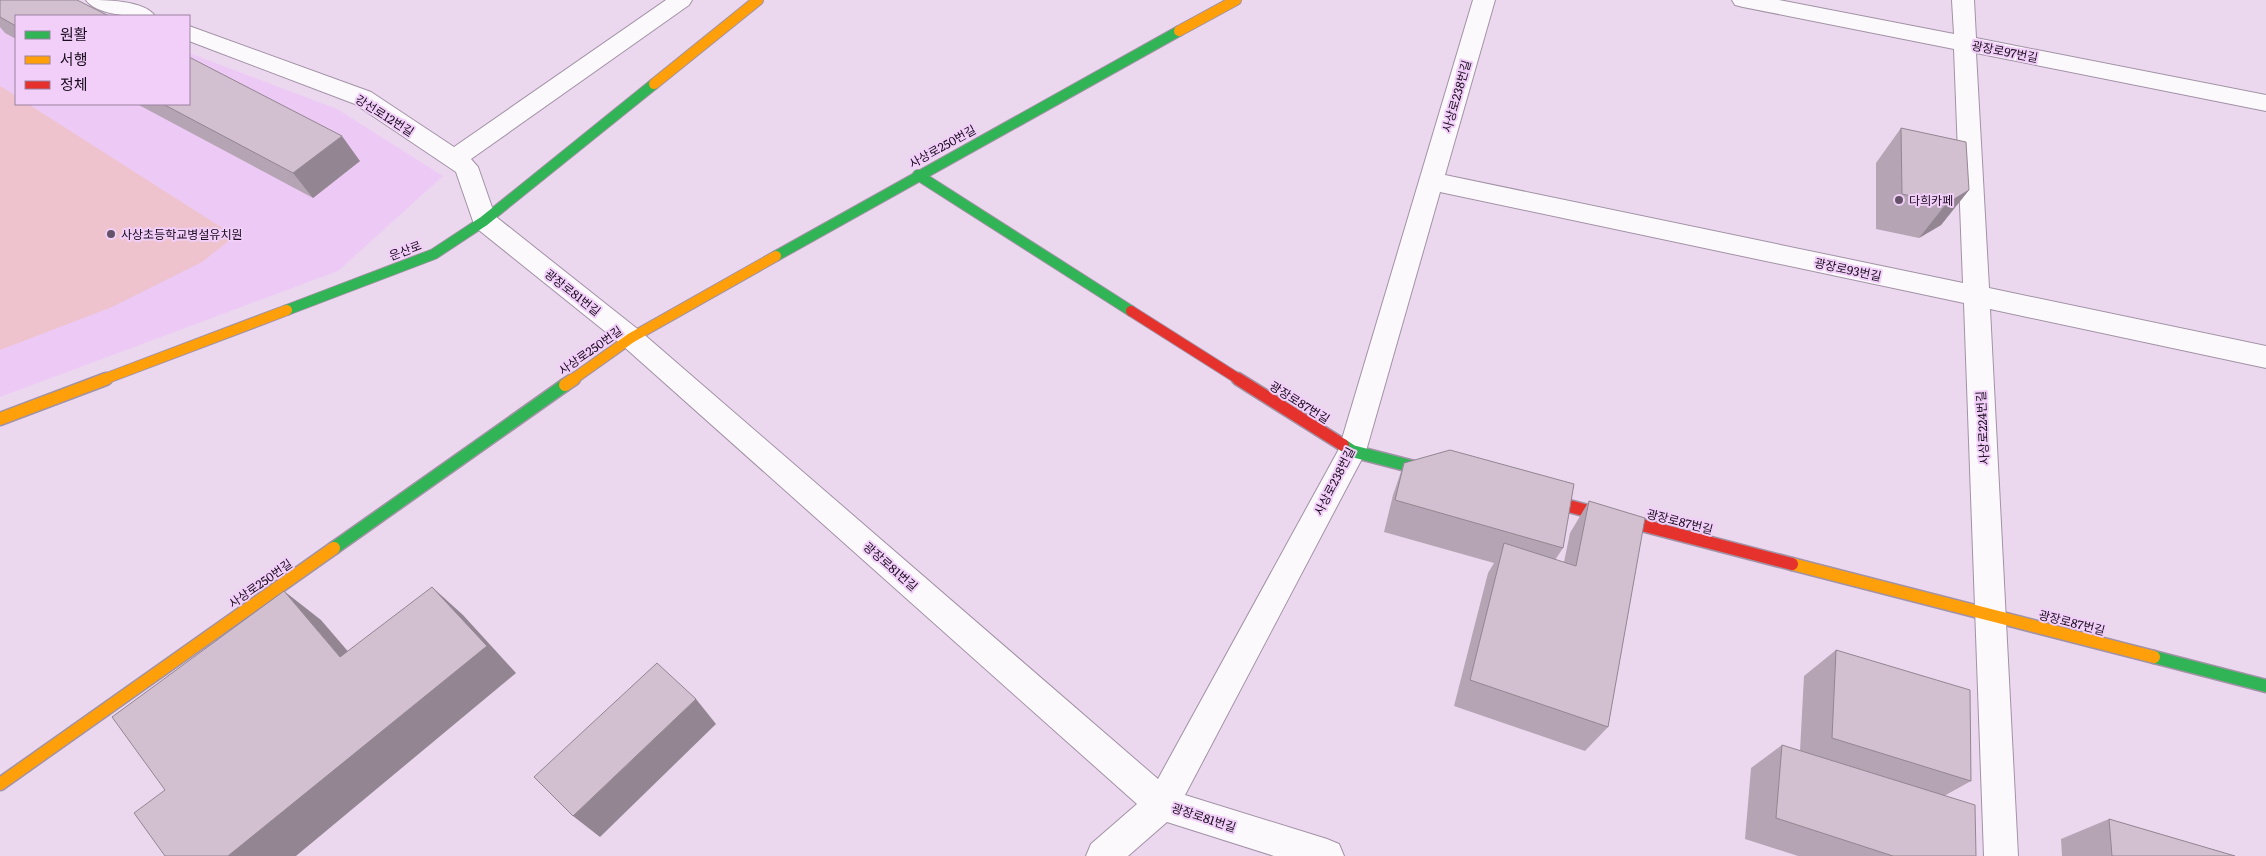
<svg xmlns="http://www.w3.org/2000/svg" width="2266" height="856" font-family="Literata,'Noto Sans KR',serif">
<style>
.built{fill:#edcaf5}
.green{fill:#eec3cd}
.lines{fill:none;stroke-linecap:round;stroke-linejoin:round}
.street-casing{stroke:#a292a5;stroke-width:2}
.fast-far1-casing{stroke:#a292a5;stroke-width:12}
.fast-casing{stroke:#a292a5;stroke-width:15}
.slow-far1-casing{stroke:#a292a5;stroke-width:12}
.slow-casing{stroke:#a292a5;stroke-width:15}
.jam-far1-casing{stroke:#a292a5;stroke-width:12}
.jam-casing{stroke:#a292a5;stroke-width:15}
.street{fill:#fcf9fd;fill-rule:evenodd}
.fast-far1{stroke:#30b455;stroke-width:10}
.fast{stroke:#30b455;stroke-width:12}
.slow-far1{stroke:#ff9f0a;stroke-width:10}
.slow{stroke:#ff9f0a;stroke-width:12}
.jam-far1{stroke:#e5322d;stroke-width:10}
.jam{stroke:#e5322d;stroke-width:12}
.wall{fill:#b5a4b3}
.shaded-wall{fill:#938692}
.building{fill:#d2bfd0;stroke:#938692}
.poi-dot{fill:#645368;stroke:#f1cff8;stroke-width:2}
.labels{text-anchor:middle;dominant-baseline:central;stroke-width:4;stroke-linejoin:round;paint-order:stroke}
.street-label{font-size:12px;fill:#1b0c1f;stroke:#f1cff8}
.poi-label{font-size:12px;fill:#1b0c1f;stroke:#f1cff8;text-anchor:start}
</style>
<rect width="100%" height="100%" fill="#ebd8ef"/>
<polygon class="built" points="0,0 16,16 16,104 189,104 189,53 337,109 443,176 338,271 0,397"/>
<polygon class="green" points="0,86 16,96 16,104 28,104 235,236 202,262 112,307 0,350"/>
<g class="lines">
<defs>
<g id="street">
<path d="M86,0C104,0 144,0 155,16C137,17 97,16 86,0Z"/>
<polygon points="666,0 692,0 689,5 471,159 478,167 495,216 640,331 1158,779 1339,449 1473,0 1495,0 1445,175 1963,283 1954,49 1743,7 1735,5 1732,0 1779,0 1954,34 1952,0 1974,0 1976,38 2266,95 2266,111 1976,53 1989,288 2266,346 2266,368 1990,309 2018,856 1984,856 1964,303 1440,192 1366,451 1185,795 1327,839 1339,844 1344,856 1274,856 1167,822 1128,856 1086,856 1091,844 1137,804 622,345 475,227 456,172 355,104 189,41 189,26 371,92 454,147"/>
</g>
<g id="fast-far1">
<polyline points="918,175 1131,311"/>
<polyline points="776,256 1179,31"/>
<polyline points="287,310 434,254 484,221 654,84"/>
</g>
<g id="fast">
<polyline points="1343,445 1352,451 1441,474"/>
<polyline points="334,548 565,385"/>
<polyline points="2154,657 2266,686"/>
</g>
<g id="slow-far1">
<polyline points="1179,31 1236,0"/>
<polyline points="654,84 758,0"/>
<polyline points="102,380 287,310"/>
<polyline points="572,380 631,338 776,256"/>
</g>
<g id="slow">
<polyline points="565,385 574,379"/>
<polyline points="0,419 106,379"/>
<polyline points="1792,564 2154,657"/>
<polyline points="0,784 334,548"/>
</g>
<polyline id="jam-far1" points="1131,311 1240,380"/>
<g id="jam">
<polyline points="1238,379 1343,445"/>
<polyline points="1534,497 1792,564"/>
</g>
</defs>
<use href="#street" class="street-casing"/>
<use href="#fast-far1" class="fast-far1-casing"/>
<use href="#fast" class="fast-casing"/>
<use href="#slow-far1" class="slow-far1-casing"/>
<use href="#slow" class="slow-casing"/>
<use href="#jam-far1" class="jam-far1-casing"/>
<use href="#jam" class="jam-casing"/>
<use href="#street" class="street"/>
<use href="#fast-far1" class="fast-far1"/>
<use href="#fast" class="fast"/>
<use href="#slow-far1" class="slow-far1"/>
<use href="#slow" class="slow"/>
<use href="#jam-far1" class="jam-far1"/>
<use href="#jam" class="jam"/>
</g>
<g class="wall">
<polygon points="0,0 16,16 16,39 5,33 0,27"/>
<polygon points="137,104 189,104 360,161 313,198"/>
<polygon points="1901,128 1969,190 1941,225 1919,238 1876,229 1876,163"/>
<polygon points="1404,463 1563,548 1555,560 1564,562 1570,533 1589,501 1608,727 1585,751 1454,706 1488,573 1494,563 1384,532 1393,495"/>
<polygon points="1836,650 1971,781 1944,796 1976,856 1798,856 1745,839 1751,768 1782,745 1800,751 1804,676"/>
<polygon points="2109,819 2235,856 2062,856 2061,839"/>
</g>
<g class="shaded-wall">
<polygon points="342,136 360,161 313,198 293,173"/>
<polygon points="1969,190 1941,225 1919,238 1946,204"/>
<polygon points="432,587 463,615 516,673 296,856 228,856"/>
<polygon points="284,591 321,620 376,684 340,657"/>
<polygon points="696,699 716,724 600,837 573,816"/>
</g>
<g class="building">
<polygon points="0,0 77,0 109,16 16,16 16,26 0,17"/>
<polygon points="189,57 342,136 293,173 163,104 189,104"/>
<polygon points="1901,128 1966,142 1969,190 1946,204 1902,194"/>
<polygon points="1450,450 1574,484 1563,548 1395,500 1404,463"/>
<polygon points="1589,501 1645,518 1608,727 1470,680 1504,543 1576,566"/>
<polygon points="432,587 487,646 228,856 165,856 134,813 165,790 112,717 284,591 340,657"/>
<polygon points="1836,650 1970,690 1971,781 1832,738"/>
<polygon points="657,663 696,699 573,816 534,777"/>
<polygon points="1782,745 1975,805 1976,856 1893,856 1776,818"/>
<polygon points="2109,819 2235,856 2112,856"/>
</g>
<g class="poi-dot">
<circle cx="1899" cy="200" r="5"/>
<circle cx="111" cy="234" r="5"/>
</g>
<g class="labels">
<g class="street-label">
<text transform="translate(2005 51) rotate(11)">광장로97번길</text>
<text transform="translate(1456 96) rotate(-74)">사상로238번길</text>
<text transform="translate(385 115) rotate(32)">강선로12번길</text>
<text transform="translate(942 146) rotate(-29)">사상로250번길</text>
<text transform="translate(405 250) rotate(-21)">운산로</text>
<text transform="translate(1848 269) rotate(12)">광장로93번길</text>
<text transform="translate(573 292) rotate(38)">광장로81번길</text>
<text transform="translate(590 350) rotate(-35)">사상로250번길</text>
<text transform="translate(1300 402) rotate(32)">광장로87번길</text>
<text transform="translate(1982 428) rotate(-93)">사상로224번길</text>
<text transform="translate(1334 481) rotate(-63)">사상로238번길</text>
<text transform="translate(1680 521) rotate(14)">광장로87번길</text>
<text transform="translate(891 566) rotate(41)">광장로81번길</text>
<text transform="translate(260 583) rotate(-35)">사상로250번길</text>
<text transform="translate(2072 622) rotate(14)">광장로87번길</text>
<text transform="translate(1204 817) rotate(18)">광장로81번길</text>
</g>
<g class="poi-label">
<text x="1909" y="200">다희카페</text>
<text x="121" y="234">사상초등학교병설유치원</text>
</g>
</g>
<rect x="15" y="15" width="175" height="90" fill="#f1cff8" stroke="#9b81a1"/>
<rect x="25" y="31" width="25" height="8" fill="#30b455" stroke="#9b81a1"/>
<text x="60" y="40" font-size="15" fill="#1b0c1f">원활</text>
<rect x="25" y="56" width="25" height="8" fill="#ff9f0a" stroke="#9b81a1"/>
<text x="60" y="65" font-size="15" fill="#1b0c1f">서행</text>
<rect x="25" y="81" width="25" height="8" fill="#e5322d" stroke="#9b81a1"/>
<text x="60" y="90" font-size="15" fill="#1b0c1f">정체</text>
</svg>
